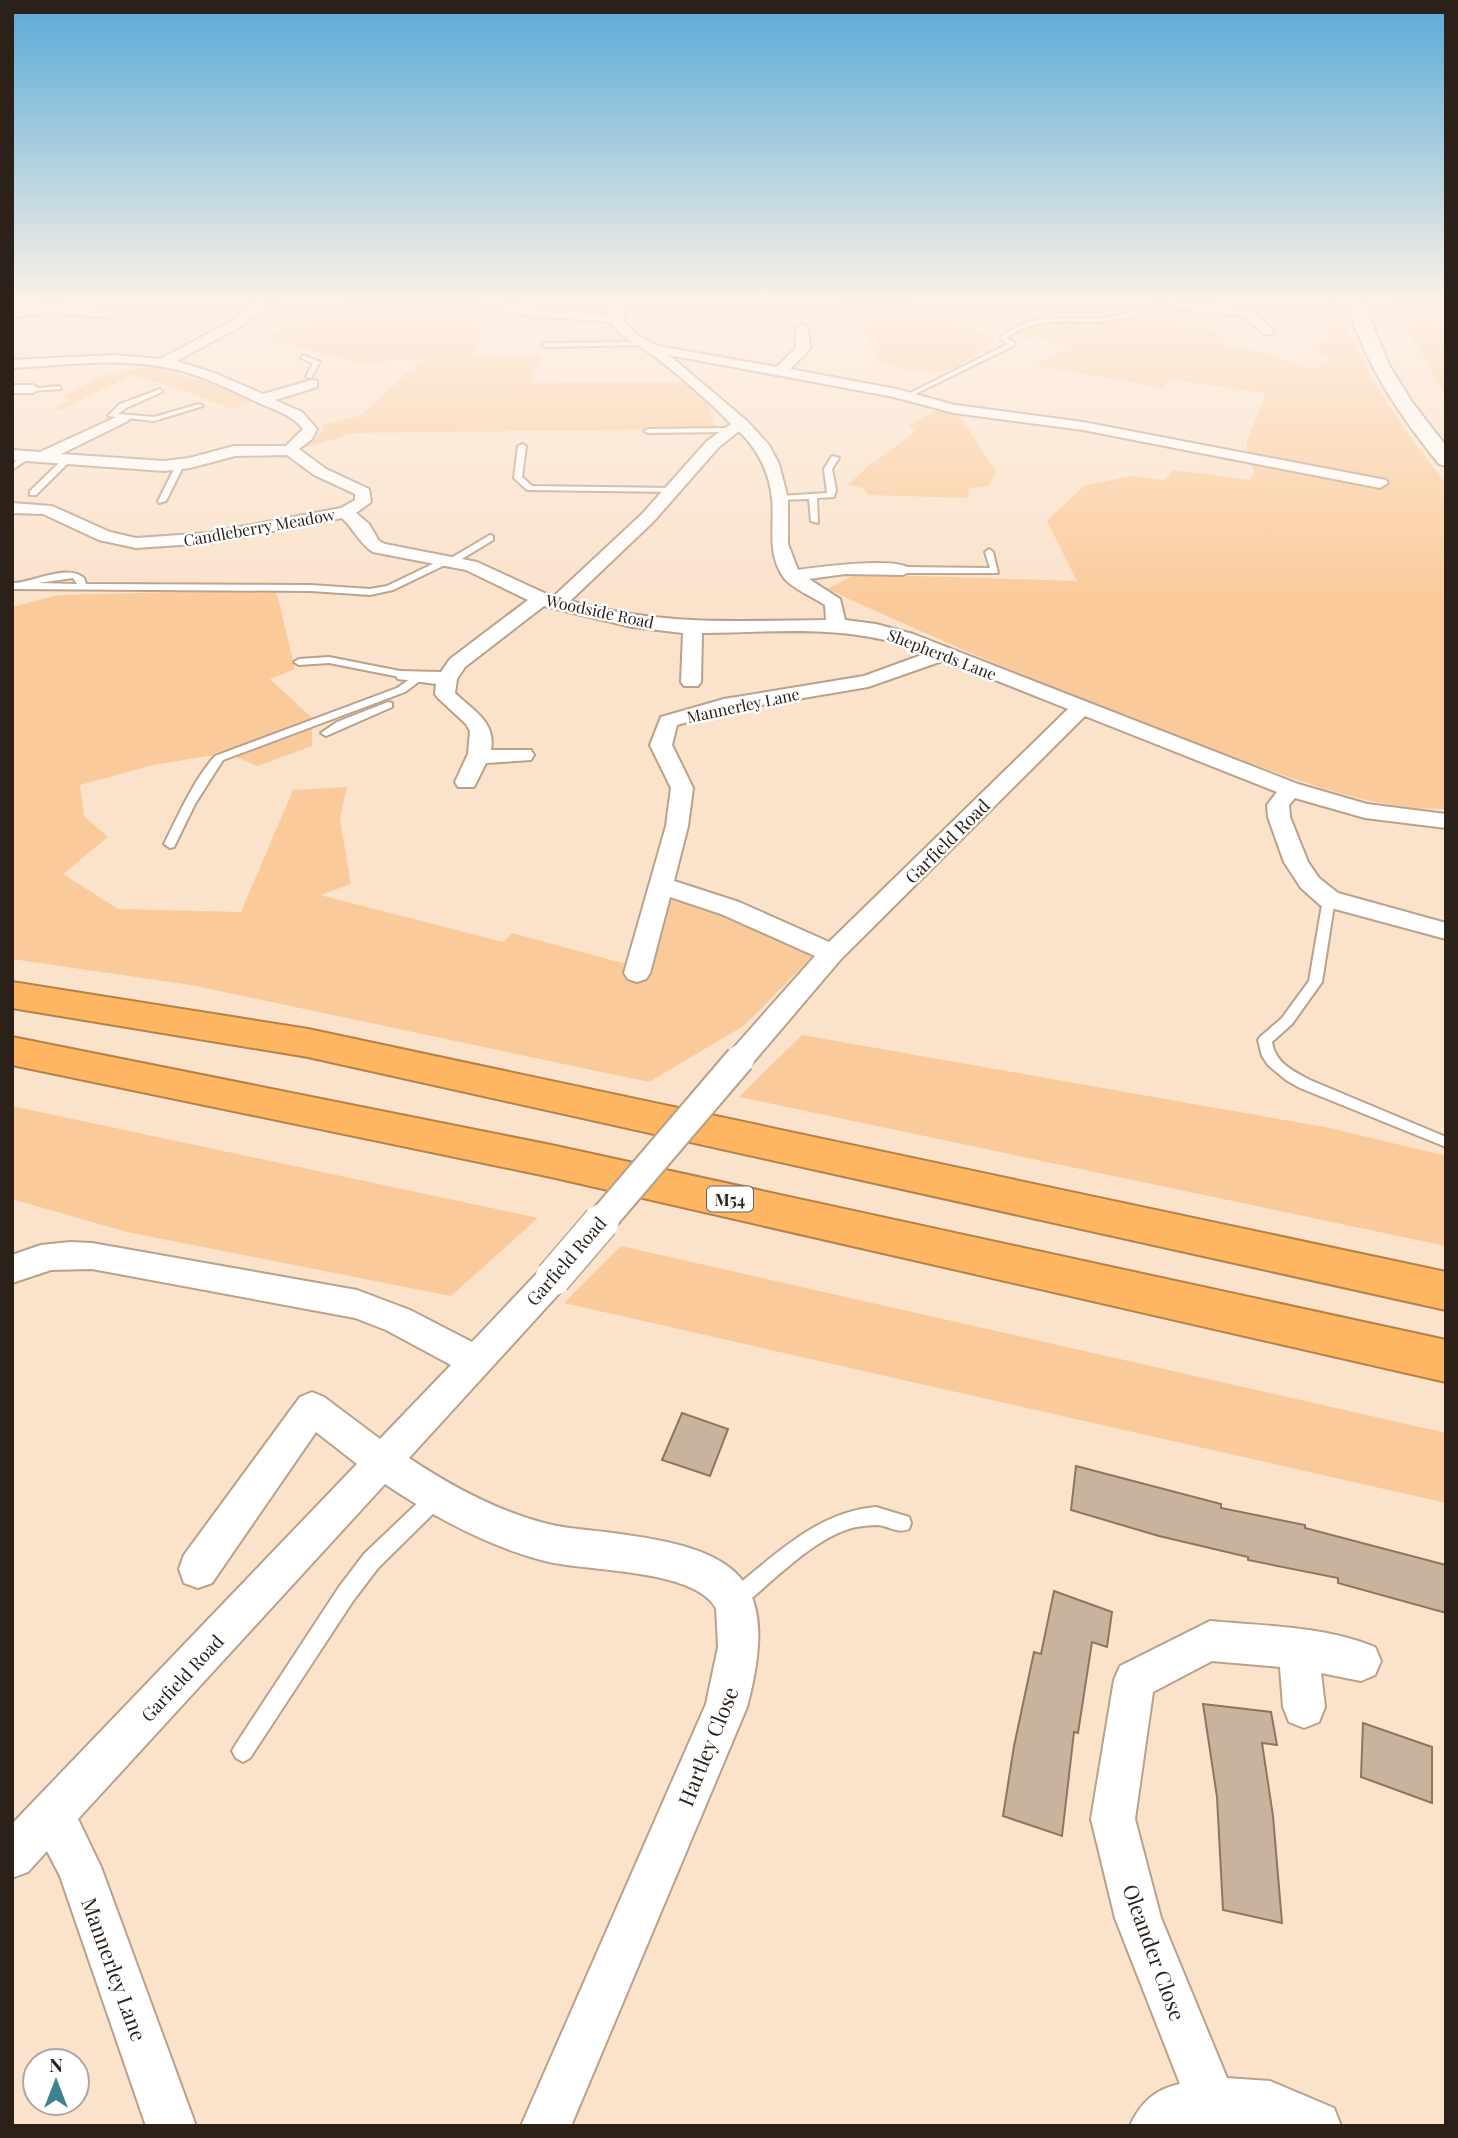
<svg xmlns="http://www.w3.org/2000/svg" width="1458" height="2138" font-family="'Playfair Display',serif">
<style>
.green{fill:#fbca9a}
.building{fill:#cab39c;stroke:#8b7660;stroke-width:2}
.lines{fill:none;stroke-linecap:round;stroke-linejoin:round}
.lane-casing{stroke:#b9a18b;stroke-width:4}
.street-casing{stroke:#b9a18b;stroke-width:4}
.secondary-casing{stroke:#b9a18b;stroke-width:4}
.highway-casing{stroke:#b48248;stroke-width:4}
.lane{fill:#fff;fill-rule:evenodd}
.street{fill:#fff;fill-rule:evenodd}
.secondary{fill:#fff;fill-rule:evenodd}
.highway{fill:#feb662;fill-rule:evenodd}
.street-bridge-far1-casing{stroke:#b9a18b;stroke-width:32;stroke-linecap:butt}
.street-bridge-casing{stroke:#b9a18b;stroke-width:38;stroke-linecap:butt}
.street-bridge-far1{stroke:#fff;stroke-width:28}
.street-bridge{stroke:#fff;stroke-width:35}
.labels{text-anchor:middle;dominant-baseline:central;stroke-width:5;stroke-linejoin:round;paint-order:stroke}
.far-street-label{font-size:16px;fill:#2b2119;stroke:#fff}
.shield{fill:#fff;stroke:#6b645e;stroke-width:2}
.shield-label{font-size:16px;font-weight:bold;fill:#2b2119}
.street-label{font-size:18px;fill:#2b2119;stroke:#fff}
.near-street-label{font-size:21px;fill:#2b2119;stroke:#fff}
</style>
<rect width="100%" height="100%" fill="#fbe2cb"/>
<g class="green">
<polygon points="351,301 451,301 491,308 473,357 542,356 529,383 685,382 708,402 716,429 355,433 303,448 323,431 323,425 362,415 423,358 361,363 273,341 278,339 267,336"/>
<path d="M844,301H898L949,310L974,329L995,337C983,347 969,362 955,368C931,377 901,368 878,363L868,335L852,319L814,324Z"/>
<path d="M1330,301H1333L1375,384L1412,440L1446,483V809C1369,810 1296,779 1225,754C1089,705 958,649 827,589L856,574L1077,581L1047,521L1084,486L1130,476L1165,480L1174,470L1250,480L1254,471L1246,444L1266,393L1169,379L1162,388L1034,365L1069,348L1037,337L1029,339L1017,335C1048,319 1067,324 1099,322C1120,321 1140,314 1160,309L1177,323L1194,324L1231,338L1215,343L1264,353L1314,369L1331,358L1308,348L1328,340Z"/>
<polygon points="1397,301 1446,301 1446,396 1405,325"/>
<polygon points="149,366 217,385 252,402 232,409 176,388 132,375 60,410 54,408 73,399 62,397 99,377"/>
<polygon points="940,409 959,414 996,472 989,486 968,489 969,498 868,495 863,488 848,485 866,468 915,432 909,425"/>
<path d="M259,590H276L295,669L270,679L312,718V746L258,766L226,753L153,765L80,785L84,816L108,837L63,874L118,909L241,912L293,790L347,787L340,819L351,884L320,895L503,942L512,933L648,970L668,901C708,894 777,937 813,956L745,1025L649,1082L191,985L12,959V607L59,595Z"/>
<polygon points="802,1035 1330,1128 1446,1156 1446,1246 739,1097"/>
<polygon points="12,1106 538,1218 451,1296 127,1232 12,1199"/>
<polygon points="621,1246 1446,1433 1446,1503 564,1303"/>
</g>
<g class="building">
<polygon points="682,1413 728,1429 710,1476 662,1460"/>
<polygon points="1076,1466 1221,1504 1221,1508 1305,1525 1305,1528 1446,1565 1446,1613 1338,1583 1338,1578 1248,1560 1248,1557 1159,1536 1071,1510"/>
<polygon points="1054,1591 1112,1612 1107,1647 1092,1642 1078,1733 1074,1732 1062,1836 1003,1816 1014,1746 1034,1652 1041,1654"/>
<polygon points="1203,1704 1271,1712 1277,1745 1262,1743 1273,1816 1282,1923 1223,1910 1217,1797"/>
<polygon points="1363,1723 1432,1747 1432,1803 1361,1777"/>
</g>
<g class="lines">
<defs>
<g id="lane">
<path d="M1168,302L1170,305C1149,312 1128,319 1107,321C1069,325 1041,313 1007,338L1015,343V345L909,397L904,396L1008,344L1001,339V337C1039,309 1062,322 1105,318C1126,315 1147,308 1168,302Z"/>
<polygon points="644,342 646,345 545,347 542,345 545,343"/>
<polygon points="303,355 320,362 311,378 306,377 313,363 301,358"/>
<polygon points="59,386 61,389 33,391 30,389"/>
<polygon points="160,389 162,392 126,408 118,414 154,417 199,404 203,406 154,421 108,416 120,404"/>
<polygon points="728,428 731,428 731,432 648,433 644,431 648,429"/>
<polygon points="522,444 526,446 522,477 532,486 674,488 678,490 674,492 527,490 514,478 518,446"/>
<polygon points="24,455 31,457 12,470 12,464"/>
<polygon points="832,456 839,458 832,469 836,490 834,497 817,498 818,523 811,521 809,499 777,500 776,498 780,496 827,493 824,469"/>
<polygon points="63,459 70,461 36,495 30,495 30,491"/>
<polygon points="177,463 184,465 166,501 159,503 158,501"/>
<path d="M490,535L493,536V540L455,563H449L393,590L370,595L311,591L12,589V583C33,583 67,563 84,578L86,584L311,585L370,589L387,586L445,558H451ZM73,578L77,584L38,583Z"/>
<polygon points="989,549 993,552 998,573 903,573 899,570 903,567 990,568 985,552"/>
<polygon points="329,657 405,672 410,675 405,678 329,663 299,665 294,662 299,659"/>
<path d="M416,675L425,677L405,692L223,760L195,804L174,847L170,848L164,844C179,814 193,781 215,756L397,688Z"/>
<polygon points="388,702 392,703 392,707 326,736 321,733 337,722"/>
<path d="M1329,895L1335,899L1322,982L1292,1024L1272,1042C1275,1063 1293,1071 1310,1080L1446,1137V1147L1300,1088L1286,1080L1268,1065L1262,1056L1258,1040L1260,1037L1282,1018L1309,981L1323,899Z"/>
<polygon points="436,1489 443,1492 445,1498 443,1504 378,1568 353,1601 250,1758 243,1762 236,1758 232,1751 236,1744 339,1587 364,1554 429,1492"/>
<path d="M876,1507L909,1517L911,1523L909,1529C897,1534 889,1526 878,1525C871,1525 862,1526 856,1527C815,1536 774,1581 741,1607L734,1610L727,1607L724,1600L727,1593C773,1558 815,1512 876,1507Z"/>
</g>
<g id="street">
<path d="M257,301H271L240,327L176,361L214,373L263,394L312,380L317,381V387L275,400L302,412L317,429L312,439L299,449L326,469L369,489L371,502L356,513L369,524L379,541L385,544L477,562L553,597L642,514L707,441L731,424C707,399 681,377 653,355C638,344 622,339 611,322L532,316L465,301H494L532,308L609,315L610,301H622L624,322L637,335L658,346L777,367L796,348V328L802,324L808,328L810,349L790,369L896,389L955,405L1083,422L1386,480L1388,483L1380,488L1083,430L954,413L894,397L669,355L747,421L769,445L779,464L788,499V544L798,570C818,567 900,556 912,570L903,575L845,574L809,579L840,599L845,620L876,624L913,634L1298,784L1367,804L1446,814V828L1365,818L1295,798L1289,805L1290,817L1308,862L1319,878L1338,893L1446,923V939L1320,905L1301,888L1284,862L1268,817L1267,805L1277,792L1085,716L841,959L750,1066L740,1069L730,1066L726,1059L730,1052L815,956L721,914L670,897L650,973L646,979L637,982L628,979L624,973L666,826L671,788L650,745L661,717L724,699L864,676L927,653C850,623 783,632 702,633L701,682L698,686H684L681,682L683,633L632,627L544,606L465,667L457,679L455,693C473,711 496,721 491,750H531L534,755L531,760L486,763L474,787H458L455,782L468,754L470,731L466,724L438,698L435,694L436,684L398,679L395,675L398,671L441,672L450,659L528,600L466,570L373,552C361,545 353,528 342,518L209,543L136,548L99,540L43,514L12,513V503L52,506L110,532L136,538L209,533L341,508L355,500V494L314,475L287,455L235,456L190,468L164,471L12,460V450L40,452L123,414L130,418L128,421L61,454L164,461L189,458L234,446H286L303,429C292,414 273,410 257,402C231,390 206,377 178,370C124,356 66,365 12,368V360L114,355L160,359L232,321ZM739,431C758,450 769,471 772,498C775,526 766,553 784,578C793,589 813,597 825,605L826,620C737,621 657,626 570,601L654,521L718,448ZM945,660L1068,709L829,942L739,902L674,881L688,826L693,788L672,745L677,725L726,711L868,687Z"/>
<polygon points="1164,301 1251,310 1274,331 1272,334 1264,334 1243,316 1168,308 1164,307"/>
<polygon points="48,305 108,309 114,313 108,317 48,313 12,317 12,309"/>
<polygon points="12,385 33,385 40,389 33,393 12,393"/>
<path d="M70,1242L92,1243L357,1290L410,1310L472,1342L542,1268L553,1264L564,1268L569,1278L564,1288L409,1458C451,1486 495,1510 544,1523C566,1529 590,1530 613,1533C736,1549 782,1575 747,1707L571,2126H521L706,1704L718,1647L716,1608C693,1568 587,1572 545,1561C487,1546 434,1517 385,1484L78,1819L101,1867L196,2126H146L60,1876L47,1851L28,1872L12,1878V1824L357,1464L316,1432L212,1583L198,1588L184,1583L179,1569L184,1555L300,1397L312,1392L324,1397L380,1439L451,1365L386,1330L355,1318L92,1269L51,1270L12,1283V1255L41,1245Z"/>
<path d="M1210,1621C1264,1626 1325,1626 1375,1647L1381,1661L1375,1675L1361,1681L1321,1673L1325,1707L1319,1722L1304,1728L1289,1722L1283,1707L1280,1667L1212,1661L1153,1692L1135,1819L1161,1918L1227,2078L1270,2081L1334,2108L1341,2126H1130C1140,2103 1155,2089 1180,2084L1115,1918L1091,1819L1114,1680L1120,1666Z"/>
</g>
<path id="secondary" d="M1347,301H1363L1389,365L1412,402L1446,446V466L1439,464C1399,414 1364,364 1347,301Z"/>
<g id="highway">
<polygon points="12,982 308,1029 1446,1272 1446,1310 308,1057 12,1008"/>
<polygon points="12,1037 551,1145 1446,1340 1446,1382 551,1177 12,1065"/>
</g>
</defs>
<use href="#lane" class="lane-casing"/>
<use href="#street" class="street-casing"/>
<use href="#secondary" class="secondary-casing"/>
<use href="#highway" class="highway-casing"/>
<use href="#lane" class="lane"/>
<use href="#street" class="street"/>
<use href="#secondary" class="secondary"/>
<use href="#highway" class="highway"/>
<defs>
<polyline id="street-bridge-far1" points="600,1223 740,1059"/>
<polyline id="street-bridge" points="553,1278 601,1222"/>
</defs>
<use href="#street-bridge-far1" class="street-bridge-far1-casing"/>
<use href="#street-bridge" class="street-bridge-casing"/>
<use href="#street-bridge-far1" class="street-bridge-far1"/>
<use href="#street-bridge" class="street-bridge"/>
</g>
<linearGradient id="sky" x2="0" y2="1"><stop stop-color="#56aad6"/><stop offset="0.5" stop-color="#fdf2e8"/><stop offset="1" stop-color="#fdf2e8" stop-opacity="0"/></linearGradient>
<rect width="1458" height="601" fill="url(#sky)"/>
<g class="labels">
<g class="far-street-label">
<text transform="translate(259 527) rotate(-10)">Candleberry Meadow</text>
<text transform="translate(600 611) rotate(12)">Woodside Road</text>
<text transform="translate(942 654) rotate(21)">Shepherds Lane</text>
<text transform="translate(743 705) rotate(-12)">Mannerley Lane</text>
</g>
<rect class="shield" x="707" y="1186.5" width="46" height="25" rx="5"/>
<g class="shield-label">
<text x="730" y="1199">M54</text>
</g>
<g class="street-label">
<text transform="translate(947 841) rotate(-45)">Garfield Road</text>
<text transform="translate(566 1261) rotate(-49)">Garfield Road</text>
<text transform="translate(182 1678) rotate(-47)">Garfield Road</text>
</g>
<g class="near-street-label">
<text transform="translate(707 1746) rotate(-68)">Hartley Close</text>
<text transform="translate(1155 1952) rotate(70)">Oleander Close</text>
<text transform="translate(115 1969) rotate(70)">Mannerley Lane</text>
</g>
</g>
<rect width="1458" height="2138" fill="none" stroke="#2b2119" stroke-width="28"/>
<g transform="translate(56 2082)"><circle r="33" fill="#ffffff" stroke="#aaa6a3" stroke-width="2"/>
<path d="M0-5L12 26L0 18L-12 26Z" fill="#3c838e"/>
<text y="-10" font-size="19" font-weight="bold" text-anchor="middle" fill="#2b2119">N</text>
</g>
</svg>
